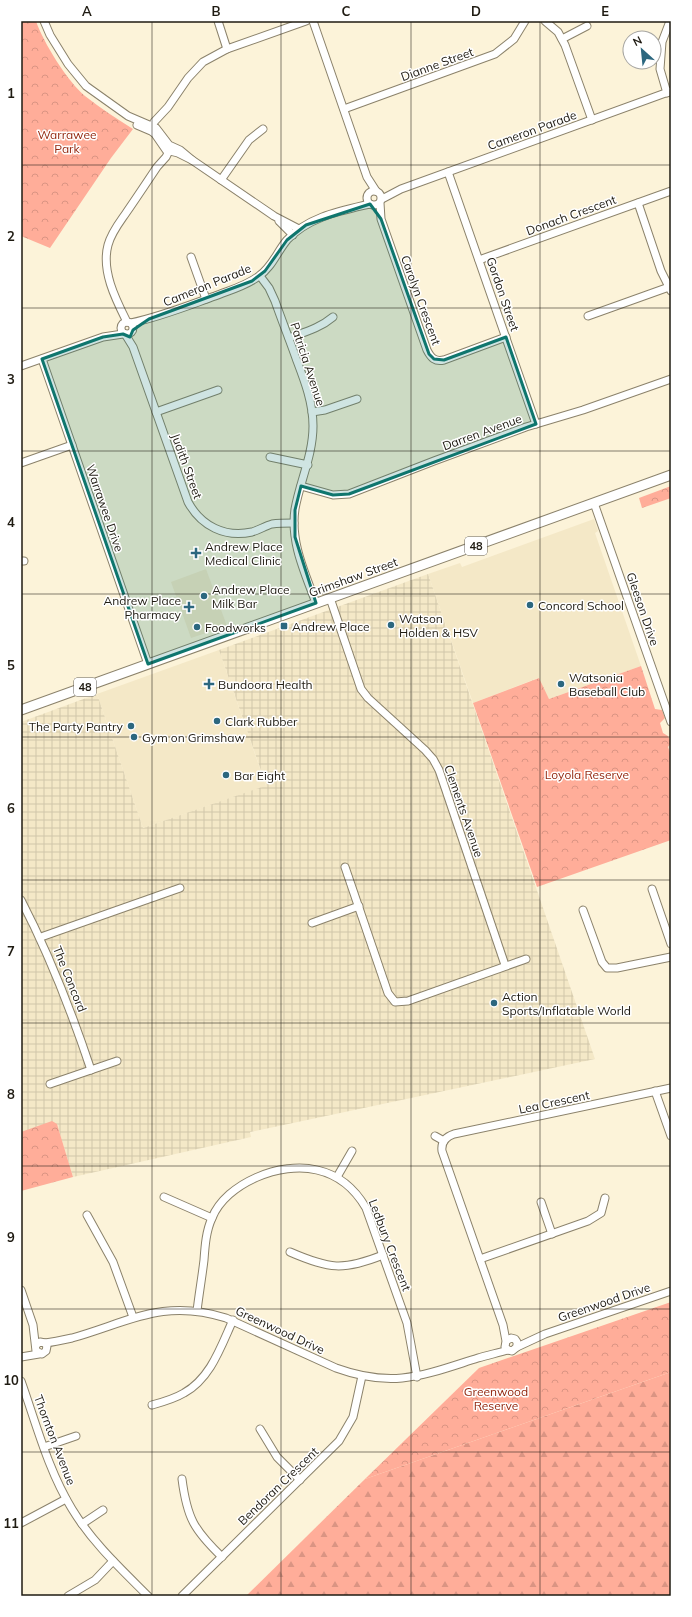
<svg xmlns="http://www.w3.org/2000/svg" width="692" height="1617" font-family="Mulish,sans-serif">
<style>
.built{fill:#f4e8c7}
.industrial{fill:url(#industrial-grid)}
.forest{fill:url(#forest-firs)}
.park{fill:url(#park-crowns)}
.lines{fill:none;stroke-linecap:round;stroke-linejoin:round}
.minor-casing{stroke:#8b826b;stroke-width:9}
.major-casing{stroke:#8b826b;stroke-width:11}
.minor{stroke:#fff;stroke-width:7}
.major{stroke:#fff;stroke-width:9}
.marked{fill:#0f766e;fill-opacity:0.2;stroke:#0f766e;stroke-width:3;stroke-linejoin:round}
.grid{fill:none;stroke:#1f1b12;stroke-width:1;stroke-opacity:0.55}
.poi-dot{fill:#2c677f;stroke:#fff;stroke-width:1.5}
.labels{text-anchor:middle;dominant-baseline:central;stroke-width:3;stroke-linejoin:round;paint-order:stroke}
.shield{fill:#fff;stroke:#625f59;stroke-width:1}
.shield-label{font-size:11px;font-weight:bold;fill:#1f1b12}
.street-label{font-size:12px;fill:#1f1b12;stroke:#fff}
.park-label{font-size:12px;fill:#93270f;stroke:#fff}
.poi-label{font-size:12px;fill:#1f1b12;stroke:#fff;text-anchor:start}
.neatline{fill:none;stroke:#1f1b12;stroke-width:1.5}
.grid-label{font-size:13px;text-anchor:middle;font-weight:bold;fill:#1f1b12}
</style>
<defs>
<pattern id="industrial-grid" width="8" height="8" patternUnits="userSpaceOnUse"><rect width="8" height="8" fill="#f4e8c7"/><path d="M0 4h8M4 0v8" fill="none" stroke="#d1c6aa"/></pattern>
<pattern id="forest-firs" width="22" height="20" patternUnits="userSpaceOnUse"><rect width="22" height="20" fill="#ffad99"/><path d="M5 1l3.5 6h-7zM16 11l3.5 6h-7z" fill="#da9483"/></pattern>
<pattern id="park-crowns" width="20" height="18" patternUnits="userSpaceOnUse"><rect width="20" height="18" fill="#ffad99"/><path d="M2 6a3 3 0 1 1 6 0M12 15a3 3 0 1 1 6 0" fill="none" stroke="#da9483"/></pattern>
</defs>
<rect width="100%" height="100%" fill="#fcf3d9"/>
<g class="built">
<polygon points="594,519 598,531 595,533 641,666 549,699 538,678 473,703 428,574 460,563 462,567"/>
<polygon points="206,569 227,626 191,638 171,582"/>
<polygon points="219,650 266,786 143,828 97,694"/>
</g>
<polygon class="industrial" points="428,574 595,1059 250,1132 251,1137 73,1177 57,1124 21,1132 21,722 97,694 143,828 262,787 266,785 219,650"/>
<polygon class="forest" points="671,1372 671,1596 246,1596 365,1479"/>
<g class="park">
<path d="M21,21H36C43,42 68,82 85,96C100,108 117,119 133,129L111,158L50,248L21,236Z"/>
<polygon points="671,486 671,498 642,508 639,498"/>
<polygon points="641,666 655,709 662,710 665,718 660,723 663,733 668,736 671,743 668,747 671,755 671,840 537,887 473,703 539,678 549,699"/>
<polygon points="52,1121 57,1124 73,1177 21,1191 21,1132"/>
<polygon points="671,1302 671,1372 365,1479 479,1368"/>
</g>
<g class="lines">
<defs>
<g id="minor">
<polyline points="44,21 50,35 68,64 86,86 128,116 156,128 169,145 180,150 192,160"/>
<polyline points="218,21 227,49"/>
<polyline points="313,21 367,177 376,191"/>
<polyline points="545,21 558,32 565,45 592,120"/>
<polyline points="562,39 587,26"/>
<polyline points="667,93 660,69 662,42 670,21"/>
<polyline points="344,109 495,54 514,39 525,21"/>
<polyline points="137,125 151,131 155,134 166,150 178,153 192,160 274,216 299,229"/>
<polyline points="151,130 154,122 168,107 188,78 203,62 227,49 306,21"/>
<polyline points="448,172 536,424"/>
<polyline points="221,180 249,140 263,129"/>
<circle cx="374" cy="198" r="7"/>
<polyline points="382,199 401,189 671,91"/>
<path d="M380,203L381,219L427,350C431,358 435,362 444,360L506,337"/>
<polyline points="638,203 661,271 671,291"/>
<polyline points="279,221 293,235"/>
<polyline points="191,257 206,299"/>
<polyline points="479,260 671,191"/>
<path d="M260,276L269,288L275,301C282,321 290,341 297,361C305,382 313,403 313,426C313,455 300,481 295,509C290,542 305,573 316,603"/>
<polyline points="588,316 669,287"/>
<circle cx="127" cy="328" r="6"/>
<path d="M127,322C116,300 101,271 108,245C111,233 119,223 126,213C137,197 147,182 157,167L166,157L170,149"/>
<path d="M131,323C160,317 187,306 215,296C230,290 246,286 259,276C272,267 277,252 287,240C308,217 340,211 370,204"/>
<path d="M125,334L133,347L188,502C201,526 225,538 252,532C259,530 265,526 272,524C279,523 287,523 294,523"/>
<path d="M289,338C305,332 320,328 333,317"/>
<polyline points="42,359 148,664"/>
<polyline points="21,366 103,337 123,334"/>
<polyline points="156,412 218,390"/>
<polyline points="312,412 325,410 357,399"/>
<polyline points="270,457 308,465"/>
<polyline points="21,463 72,445"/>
<polyline points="301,486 333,495 349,494 434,461 526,427 583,410 671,379"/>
<polyline points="594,503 671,722"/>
<polyline points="21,561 24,561"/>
<polyline points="330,598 361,689 368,698 425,750 433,759 439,770 505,965"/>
<polyline points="345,867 388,993 395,1002 408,1001 526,959"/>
<polyline points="652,889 671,944"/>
<path d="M21,900C50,956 71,1010 91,1070"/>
<polyline points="583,910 602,962 607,968 617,968 671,957"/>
<polyline points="312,923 359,906"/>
<polyline points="41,937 180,888"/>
<polyline points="50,1084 117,1061"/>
<polyline points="655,1091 671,1136"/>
<polyline points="435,1136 444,1141"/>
<polyline points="337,1177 352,1151"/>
<polyline points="164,1197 212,1218"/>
<polyline points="541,1202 552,1234"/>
<polyline points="87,1215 113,1262 133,1317"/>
<path d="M290,1252C329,1269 343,1271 383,1255"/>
<polyline points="480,1259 588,1221 601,1213 605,1198"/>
<polyline points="21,1290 33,1325 36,1351 42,1354 46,1351 47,1346 45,1343 40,1342 36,1345"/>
<path d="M197,1311C199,1294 202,1277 204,1260C205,1246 206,1231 212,1218C226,1183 281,1161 317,1170C339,1175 355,1189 366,1208L407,1323L417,1377"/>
<path d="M506,1341L511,1338L515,1339L517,1342V1347L512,1351L508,1350L505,1347L506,1341L503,1325L442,1151C441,1143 445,1137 454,1134L671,1088"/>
<path d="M45,1343C54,1342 63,1340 72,1338C129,1322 163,1298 226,1318L336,1368C394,1389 424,1375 478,1358C488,1355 498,1353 508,1350"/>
<polyline points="517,1347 545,1334 671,1291"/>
<polyline points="21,1357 39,1354"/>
<path d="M21,1381C36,1423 48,1470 72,1509C92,1542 120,1568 148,1596"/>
<path d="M152,1405C163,1402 174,1399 184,1393C211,1378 221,1346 233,1320"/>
<polyline points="260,1429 277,1457 300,1480"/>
<polyline points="44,1447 76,1436"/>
<path d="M182,1479C187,1518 194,1530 222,1557"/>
<polyline points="21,1523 66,1499"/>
<polyline points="82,1524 103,1510"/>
<polyline points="68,1596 95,1580 113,1561"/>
<polyline points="182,1596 339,1441 353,1417 362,1376"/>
</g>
<polyline id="major" points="21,710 671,475"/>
</defs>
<use href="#minor" class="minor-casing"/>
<use href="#major" class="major-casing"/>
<use href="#minor" class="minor"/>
<use href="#major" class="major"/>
</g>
<path class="marked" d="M370,204L381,219L429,354L434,359L444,360L506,337L536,424L349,494L333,495L301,486L295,510V537L316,603L148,664L42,359L103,337L123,334L130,337L133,330L149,319L252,281L265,271L287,240L306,225Z"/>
<path class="grid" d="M152,21V1596M281,21V1596M411,21V1596M540,21V1596M21,165H671M21,308H671M21,451H671M21,594H671M21,737H671M21,880H671M21,1023H671M21,1166H671M21,1309H671M21,1452H671"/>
<g class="poi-dot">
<path d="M194 547h4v4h4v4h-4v4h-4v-4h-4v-4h4z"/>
<circle cx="204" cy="596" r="4"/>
<circle cx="530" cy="605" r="4"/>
<path d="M187 601h4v4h4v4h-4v4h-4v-4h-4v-4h4z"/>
<circle cx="391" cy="625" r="4"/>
<rect x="280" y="622" width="8" height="8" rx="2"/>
<circle cx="197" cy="627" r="4"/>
<path d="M207 678h4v4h4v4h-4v4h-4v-4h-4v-4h4z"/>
<circle cx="561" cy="684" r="4"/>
<circle cx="217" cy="721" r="4"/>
<circle cx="131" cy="726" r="4"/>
<circle cx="134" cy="737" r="4"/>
<circle cx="226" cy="775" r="4"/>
<circle cx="494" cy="1003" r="4"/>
</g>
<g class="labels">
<g class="shield">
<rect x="465" y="537" width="22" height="18" rx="3"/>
<rect x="74" y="678" width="22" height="18" rx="3"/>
</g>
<g class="shield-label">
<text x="476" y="546">48</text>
<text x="85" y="687">48</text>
</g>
<g class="street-label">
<text transform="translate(437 64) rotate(-20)">Dianne Street</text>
<text transform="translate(532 130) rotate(-20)">Cameron Parade</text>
<text transform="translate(571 215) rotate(-20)">Donach Crescent</text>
<text transform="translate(207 285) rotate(-22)">Cameron Parade</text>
<text transform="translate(503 294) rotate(71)">Gordon Street</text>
<text transform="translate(421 300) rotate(70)">Carolyn Crescent</text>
<text transform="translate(308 364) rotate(72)">Patricia Avenue</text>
<text transform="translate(482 432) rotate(-20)">Darren Avenue</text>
<text transform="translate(187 466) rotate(70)">Judith Street</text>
<text transform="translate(105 508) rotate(71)">Warrawee Drive</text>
<text transform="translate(353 577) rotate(-20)">Grimshaw Street</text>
<text transform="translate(643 609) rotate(71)">Gleeson Drive</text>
<text transform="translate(464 811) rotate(71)">Clements Avenue</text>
<text transform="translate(70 979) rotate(68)">The Concord</text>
<text transform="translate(554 1102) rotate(-12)">Lea Crescent</text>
<text transform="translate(390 1245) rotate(69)">Ledbury Crescent</text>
<text transform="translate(604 1302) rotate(-19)">Greenwood Drive</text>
<text transform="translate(280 1330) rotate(25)">Greenwood Drive</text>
<text transform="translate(55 1440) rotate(69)">Thornton Avenue</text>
<text transform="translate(278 1486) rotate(-44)">Bendoran Crescent</text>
</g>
<g class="park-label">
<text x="67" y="134">Warrawee<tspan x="67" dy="14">Park</tspan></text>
<text x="587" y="774">Loyola Reserve</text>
<text x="496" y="1391">Greenwood<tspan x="496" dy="14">Reserve</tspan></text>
</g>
<g class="poi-label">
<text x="205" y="546">Andrew Place<tspan x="205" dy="14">Medical Clinic</tspan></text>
<text x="212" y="589">Andrew Place<tspan x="212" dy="14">Milk Bar</tspan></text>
<text x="181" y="600" text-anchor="end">Andrew Place<tspan x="181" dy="14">Pharmacy</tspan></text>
<text x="538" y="605">Concord School</text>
<text x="399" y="618">Watson<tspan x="399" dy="14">Holden &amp; HSV</tspan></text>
<text x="292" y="626">Andrew Place</text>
<text x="205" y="627">Foodworks</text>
<text x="569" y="677">Watsonia<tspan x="569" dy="14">Baseball Club</tspan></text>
<text x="218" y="684">Bundoora Health</text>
<text x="225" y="721">Clark Rubber</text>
<text x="123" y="726" text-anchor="end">The Party Pantry</text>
<text x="142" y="737">Gym on Grimshaw</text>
<text x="234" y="775">Bar Eight</text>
<text x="502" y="996">Action<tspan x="502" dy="14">Sports/Inflatable World</tspan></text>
</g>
</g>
<rect width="692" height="1617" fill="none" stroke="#ffffff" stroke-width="44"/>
<g transform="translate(642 50) rotate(333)"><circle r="19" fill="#ffffff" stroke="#a5a4a0"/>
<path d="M0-3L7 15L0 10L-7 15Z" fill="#2c677f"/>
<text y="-6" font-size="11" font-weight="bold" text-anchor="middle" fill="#1f1b12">N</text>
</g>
<rect x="22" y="22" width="648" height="1573" class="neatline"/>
<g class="grid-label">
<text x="87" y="16">A</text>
<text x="216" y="16">B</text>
<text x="346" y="16">C</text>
<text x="476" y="16">D</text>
<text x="605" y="16">E</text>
<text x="11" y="98">1</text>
<text x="11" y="241">2</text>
<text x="11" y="384">3</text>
<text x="11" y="527">4</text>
<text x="11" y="670">5</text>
<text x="11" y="813">6</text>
<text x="11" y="956">7</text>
<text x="11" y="1099">8</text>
<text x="11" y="1242">9</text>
<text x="11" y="1385">10</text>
<text x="11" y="1528">11</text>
</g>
</svg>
